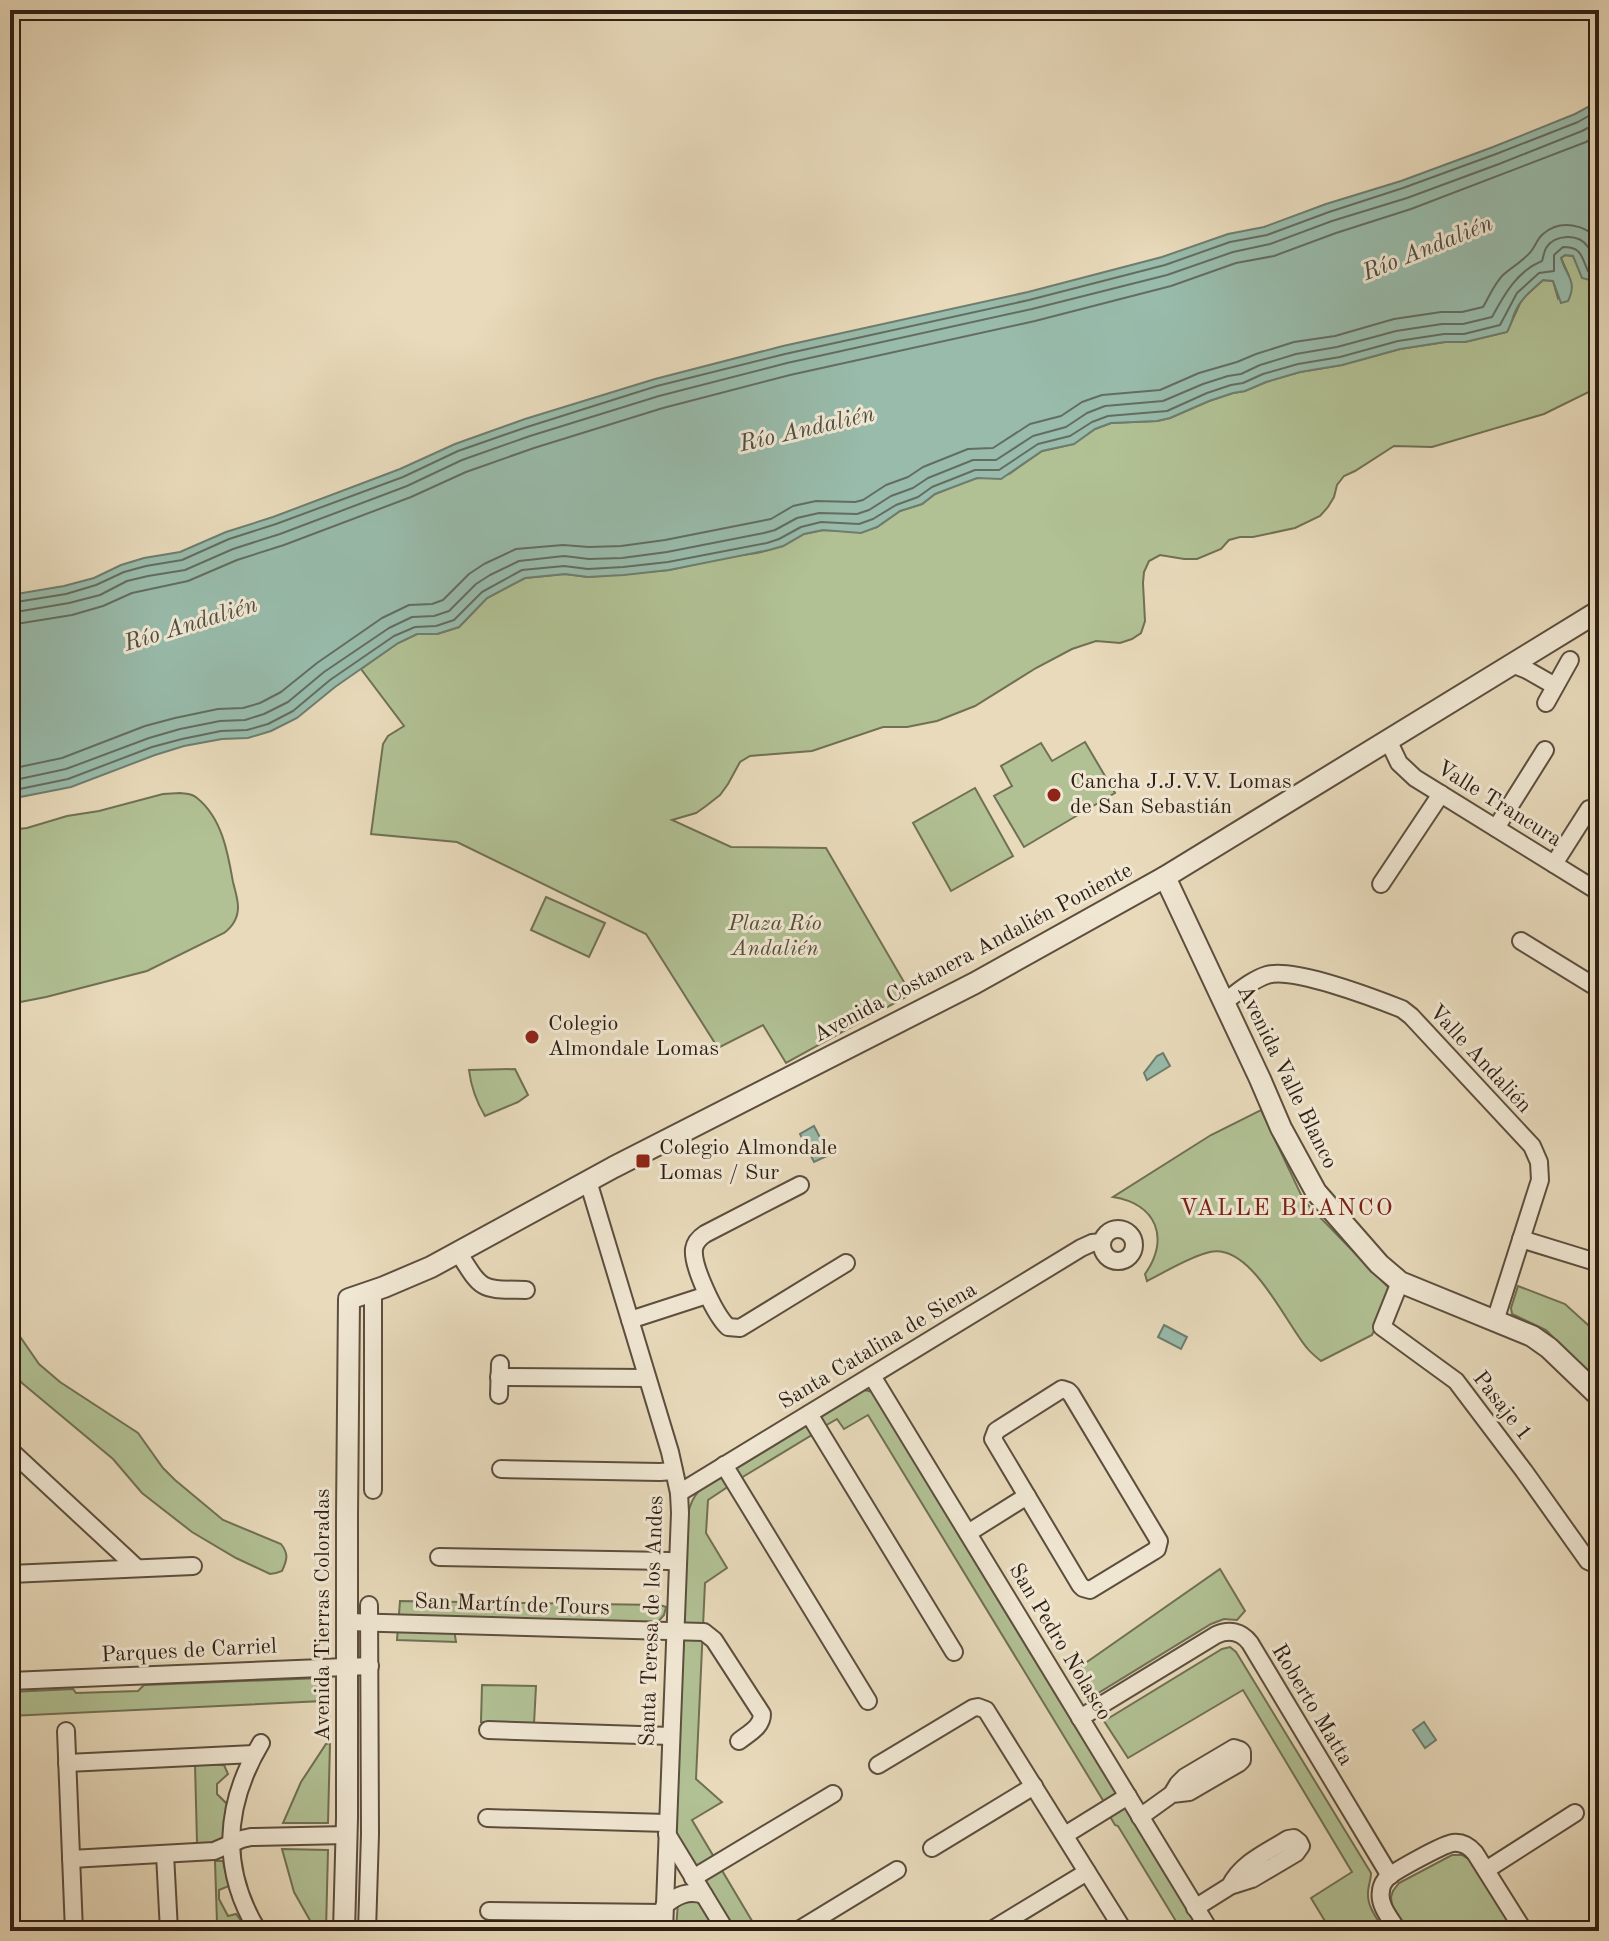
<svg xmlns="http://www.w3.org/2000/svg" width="1609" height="1941" font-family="'Old Standard TT',serif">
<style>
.green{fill:#b1c194;stroke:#707054;stroke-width:2}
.water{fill:#98bbab;stroke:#6e7d6f;stroke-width:2}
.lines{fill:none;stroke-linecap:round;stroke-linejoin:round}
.shore{stroke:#636d60;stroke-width:2}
.minor-casing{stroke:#5c4e3e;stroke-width:20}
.tertiary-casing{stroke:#5c4e3e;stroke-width:24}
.minor{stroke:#f0e7d3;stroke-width:16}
.tertiary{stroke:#f0e7d3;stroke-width:20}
.poi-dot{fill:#8f2418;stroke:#f0e7d3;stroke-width:3}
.labels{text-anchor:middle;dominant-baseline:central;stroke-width:6;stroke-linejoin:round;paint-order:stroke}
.poi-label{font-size:22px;fill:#2e1f14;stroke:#f0e7d3;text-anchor:start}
.street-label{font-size:22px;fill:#2e1f14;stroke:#f0e7d3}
.park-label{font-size:22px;font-style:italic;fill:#55503a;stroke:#f0e7d3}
.water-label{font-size:24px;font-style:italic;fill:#4e4e41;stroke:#f0e7d3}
.neighbourhood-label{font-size:24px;letter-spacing:2px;fill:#7a1f14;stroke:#f0e7d3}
</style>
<rect width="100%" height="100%" fill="#e8dabb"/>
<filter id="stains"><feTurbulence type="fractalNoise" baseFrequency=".0025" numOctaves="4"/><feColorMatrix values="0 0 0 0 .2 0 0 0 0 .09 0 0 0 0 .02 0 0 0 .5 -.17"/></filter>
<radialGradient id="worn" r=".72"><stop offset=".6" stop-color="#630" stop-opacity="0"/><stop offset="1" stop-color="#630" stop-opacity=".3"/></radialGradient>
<g class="green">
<polygon points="1565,255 1573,256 1596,279 1599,272 1599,387 1544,414 1432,447 1394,446 1355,471 1344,476 1337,485 1334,497 1328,507 1320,516 1295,528 1253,537 1240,537 1229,540 1221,549 1197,559 1184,559 1160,555 1149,561 1144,572 1143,583 1145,621 1141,633 1132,639 1120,643 1096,641 1072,649 1036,668 975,706 937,721 907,727 883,727 812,751 750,756 740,762 728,784 720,795 706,806 696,813 672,820 731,847 826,848 911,994 786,1063 763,1025 718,1048 646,934 457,842 371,834 383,744 388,736 404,726 361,669 398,643 417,634 437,634 459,627 487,598 525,578 565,574 588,577 669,570 728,557 757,553 783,546 804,534 823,530 861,532 877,527 900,511 922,504 935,494 957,485 977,478 1009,474 1042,451 1073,444 1095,429 1111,423 1157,421 1170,418 1209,401 1233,393 1245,391 1266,382 1300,372 1342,365 1400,349 1445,342 1465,342 1507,332 1522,299 1543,280 1553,281 1558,298 1569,276 1561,258"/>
<polygon points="1085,742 1115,793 1024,847 994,796 1012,786 1001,766 1041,743 1052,761"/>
<polygon points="975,788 1013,856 951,891 913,823"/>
<path d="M180,793C186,794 192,793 197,798C222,818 228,853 233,882C235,890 238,899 238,907C238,918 232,927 224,933L147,971L46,997L10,1004V830L27,828L67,816L99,811L163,794Z"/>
<polygon points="546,897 605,923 589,957 531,930"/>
<path d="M515,1069L528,1095L518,1102L485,1116C476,1101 471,1087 469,1070Z"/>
<path d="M1261,1110L1304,1201L1388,1287L1389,1296L1372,1335L1321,1361C1316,1357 1311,1353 1307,1348C1285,1322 1251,1243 1210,1252C1191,1256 1165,1272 1147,1281L1145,1274C1170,1239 1157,1204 1113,1197L1211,1135Z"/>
<polygon points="1518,1286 1565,1304 1599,1335 1599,1383 1546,1330 1512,1314 1511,1308"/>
<path d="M10,1322L39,1364L60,1382L138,1433L163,1468L175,1480L223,1520L281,1544C289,1554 287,1560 282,1571L276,1573L270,1574L236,1558L192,1532L142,1493L113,1459L22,1383L10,1370Z"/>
<polygon points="864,1390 873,1392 1201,1931 1182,1931 1118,1826 1115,1825 1106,1810 1104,1802 868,1415 844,1429 837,1419 825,1426 815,1437 812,1435 741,1478 735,1469 736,1467"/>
<path d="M721,1477L729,1486L708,1500L706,1533L727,1568L705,1583L696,1779L722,1802L692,1820L758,1931H732L676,1841L674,1826L688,1514C692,1494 703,1484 721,1477Z"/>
<polygon points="1220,1569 1245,1611 1237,1620 1224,1619 1211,1624 1090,1698 1074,1671"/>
<polygon points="400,1601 660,1605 666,1607 664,1615 656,1624 453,1623 456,1642 397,1640"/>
<path d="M1230,1647L1236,1652L1371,1873C1371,1880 1368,1886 1368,1893C1367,1907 1378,1920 1385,1931H1331L1311,1898L1352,1872L1243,1690L1128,1758L1104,1721L1222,1649Z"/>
<polygon points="321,1678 323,1701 10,1716 10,1692 73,1689 76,1693 138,1691 144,1685"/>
<polygon points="482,1685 536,1686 534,1724 481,1722"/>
<polygon points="330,1743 328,1823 283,1823 301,1782 326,1744"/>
<polygon points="195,1764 224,1765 228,1774 217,1784 217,1794 227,1804 224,1838 218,1843 197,1843"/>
<polygon points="282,1849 328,1850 326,1931 316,1931 294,1892"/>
<polygon points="1452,1855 1462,1855 1470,1860 1516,1931 1406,1931 1392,1906 1391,1897 1393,1891 1399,1883"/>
<polygon points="215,1861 223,1861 229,1886 219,1890 219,1899 228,1916 236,1914 242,1922 217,1923"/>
<polygon points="678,1901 698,1901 717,1931 676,1931"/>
</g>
<g class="water">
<path d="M1599,101V272L1596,279L1593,281L1582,278L1573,256L1565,255L1561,258C1566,276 1578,281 1568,301L1561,303L1553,281L1543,280C1532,290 1521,298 1515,312C1512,319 1511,325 1507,332L1465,342H1445L1400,349L1342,365L1300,372L1266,382L1245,391L1233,393L1209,401L1170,418L1157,421L1111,423L1095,429L1074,444L1042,451L1001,479L977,478L935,494L922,504L900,511L877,527L861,533L823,530L804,534L783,546L769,550L669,570L624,575L588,577L565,574L525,578L487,598L459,627L437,634H417L398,643L335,687L297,718L271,731L248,738L222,739L184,746L155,755L71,787L10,799V595L64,586L94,578L121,565L144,558L180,552L226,532L273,517L400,469L455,444L525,419L655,379L783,346L1028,292L1162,257L1228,234L1264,227L1326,204L1401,181L1493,147L1575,114Z"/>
<polygon points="1163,1053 1170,1066 1147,1080 1144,1073 1157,1056"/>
<polygon points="814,1126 829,1155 814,1162 800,1134"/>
<polygon points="1164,1325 1187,1337 1181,1349 1158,1337"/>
<polygon points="1424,1722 1436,1740 1425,1748 1413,1730"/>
</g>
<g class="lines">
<g class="shore">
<polyline points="10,603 66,594 96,585 124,572 146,566 182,560 229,539 276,524 403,477 458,451 527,427 657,386 785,354 1029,300 1165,265 1230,242 1267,235 1329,212 1403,188 1496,154 1578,122 1599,110"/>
<polyline points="10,613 69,603 100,595 127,581 148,576 185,570 233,549 280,534 407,486 462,460 530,436 659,396 787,363 1032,309 1167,275 1233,252 1270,244 1332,221 1407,198 1499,164 1582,131 1599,122"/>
<polyline points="10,625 72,615 103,606 132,593 188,581 237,560 284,545 411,497 466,472 534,448 663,408 790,375 1035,321 1171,286 1236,263 1274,256 1336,233 1411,209 1586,142 1599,135"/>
<path d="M10,769L62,758L145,726L175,718L218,709L243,708L260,703L281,692L317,663L382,618L409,605L432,604L443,600L469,574L484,564L516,549L563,545L589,547L621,546L665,540L761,521L771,519L793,506L816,501L855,502L863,500L886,485L908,477L923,467L968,449L993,448L1030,424L1061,416L1082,402L1102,395L1160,390L1199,373L1237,362L1256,354L1294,342L1335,336L1394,319L1441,312H1462L1483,307C1489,297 1494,284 1503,275C1511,268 1528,257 1532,250C1536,245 1537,239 1543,234C1560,219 1586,224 1599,241"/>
<path d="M10,781L66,769L149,738L180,729L220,721L245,720L264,714L288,702L324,672L389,628L412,617L434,616L449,611L476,584L490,575L519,561L564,556L589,559L622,558L667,552L764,533L775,530L797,518L819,513L857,514L869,510L891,496L913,488L928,478L973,460H996L1033,436L1066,427L1087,413L1105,406L1163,401L1203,384L1228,376L1241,374L1260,365L1296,354L1337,347L1396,331L1442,324H1463L1492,317C1504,295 1517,271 1542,261C1543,258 1544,252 1546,248C1555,234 1579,233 1588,247C1590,249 1593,257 1594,260L1599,261"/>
<path d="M10,791L68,779L152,747L182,739L221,731L247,730L268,724L293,711L330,680L394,636L415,627L436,626L454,620L482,592L522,570L564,566L588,569L623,567L668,562L767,543L779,539L801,527L821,522L859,524L873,519L896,505L918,497L932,487L975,470H999L1038,444L1070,436L1092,422L1108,416L1167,411L1207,393L1231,385L1243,383L1263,374L1298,364L1340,357L1398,341L1444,334H1464L1500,325L1517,293L1539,273L1554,271V255L1563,247C1582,247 1581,256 1588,271H1599"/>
</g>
<defs>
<g id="minor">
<polyline points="1512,664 1527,670 1555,686"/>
<polyline points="1546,703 1570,660"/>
<polyline points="1388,740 1399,763 1415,778 1599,892"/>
<polyline points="1496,828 1545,750"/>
<polyline points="1554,864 1589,809"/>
<polyline points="1381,884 1441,794"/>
<polyline points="1521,941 1599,989"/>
<path d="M1224,1002C1237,993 1251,980 1267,975C1293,967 1374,998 1402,1009L1411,1016L1532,1146L1539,1162L1540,1180L1495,1321"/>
<polyline points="588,1181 670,1452 679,1493 680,1513 664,1931"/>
<path d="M800,1185L705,1234C699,1238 695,1242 694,1249C692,1266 715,1315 728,1327L740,1328L846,1263"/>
<circle cx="1118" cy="1245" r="16"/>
<polyline points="1521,1239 1599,1263"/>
<path d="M458,1252C483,1292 480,1289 526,1290"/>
<polyline points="1400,1282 1382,1327 1456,1381 1524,1471 1588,1561 1599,1566"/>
<polyline points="373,1291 373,1490"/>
<polyline points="630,1320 707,1295"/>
<polyline points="872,1376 1210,1931"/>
<polyline points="499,1377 647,1378"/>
<polygon points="1062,1389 1068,1391 1071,1394 1159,1541 1157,1549 1154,1551 1090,1590 1083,1588 1080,1585 993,1439 996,1431 999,1429"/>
<polyline points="499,1395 500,1364"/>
<polyline points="809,1414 954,1652"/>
<polyline points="10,1450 137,1568"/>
<polyline points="724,1465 868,1701"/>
<polyline points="501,1469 660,1472 674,1471"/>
<polyline points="679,1493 1081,1248 1092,1243 1102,1242"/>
<polyline points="968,1533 1027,1496"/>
<polyline points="439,1557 669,1561 678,1563"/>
<polyline points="10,1574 193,1566"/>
<path d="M347,1622L704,1632L714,1640L762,1714C762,1727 749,1733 739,1741"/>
<polyline points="10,1681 370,1666"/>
<path d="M1080,1718L1216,1635C1229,1629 1241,1631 1250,1643L1390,1876"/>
<polyline points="488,1730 671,1736"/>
<polyline points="66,1731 74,1931"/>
<polyline points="67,1763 254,1754"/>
<polyline points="878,1765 973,1708 978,1707 986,1710 1124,1931"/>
<polyline points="1140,1817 1172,1794 1178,1784 1185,1777 1234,1748 1240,1750 1242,1752 1242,1760 1239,1763 1189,1792 1172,1794"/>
<polyline points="487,1818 667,1823"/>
<polyline points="667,1834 726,1931"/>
<polyline points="1065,1835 1128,1796"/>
<polyline points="932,1848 1034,1786"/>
<polyline points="165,1854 169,1931"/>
<polyline points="71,1859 214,1851 242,1839 251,1837 347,1835"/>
<polyline points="1486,1870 1575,1813"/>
<polyline points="693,1878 833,1794"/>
<path d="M664,1906C677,1895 688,1890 704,1895"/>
<path d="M1195,1908L1230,1886L1252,1879L1296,1853L1301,1846L1299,1842L1294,1838L1288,1839C1267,1852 1241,1863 1230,1886"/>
<polyline points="489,1911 664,1913"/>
<path d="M258,1931C220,1869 224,1805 261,1743"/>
<polyline points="367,1931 370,1834 369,1605"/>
<polyline points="797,1931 897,1870"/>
<polyline points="990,1931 1087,1872"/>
<path d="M1398,1931C1391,1919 1378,1905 1381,1891C1381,1886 1383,1883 1386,1879C1392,1872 1444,1844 1453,1843C1462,1842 1469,1846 1475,1853L1524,1931"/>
</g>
<g id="tertiary">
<polyline points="1165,877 1260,1079 1281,1128 1316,1192 1379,1264 1400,1282 1532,1336 1549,1348 1599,1396"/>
<polyline points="344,1931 347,1818 347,1516 349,1299 384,1287 431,1267 614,1167 975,983 1165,877 1599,611"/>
</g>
</defs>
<use href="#minor" class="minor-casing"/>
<use href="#tertiary" class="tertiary-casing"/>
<use href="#minor" class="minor"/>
<use href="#tertiary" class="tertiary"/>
</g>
<g class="poi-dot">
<circle cx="1054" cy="795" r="8"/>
<circle cx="532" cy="1037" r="8"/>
<rect x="635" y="1153" width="16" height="16" rx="4"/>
</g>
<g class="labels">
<g class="poi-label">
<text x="1070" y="782">Cancha J.J.V.V. Lomas<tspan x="1070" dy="25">de San Sebastián</tspan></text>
<text x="548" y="1024">Colegio<tspan x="548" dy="25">Almondale Lomas</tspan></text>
<text x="659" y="1148">Colegio Almondale<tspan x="659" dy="25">Lomas / Sur</tspan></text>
</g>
<g class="street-label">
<text transform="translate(1499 804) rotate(32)">Valle Trancura</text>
<text transform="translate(973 953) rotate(-28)">Avenida Costanera Andalién Poniente</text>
<text transform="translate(1480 1059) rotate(47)">Valle Andalién</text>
<text transform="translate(1287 1077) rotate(64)">Avenida Valle Blanco</text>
<text transform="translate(878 1346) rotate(-31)">Santa Catalina de Siena</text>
<text transform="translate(1502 1406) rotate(52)">Pasaje 1</text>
<text transform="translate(512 1605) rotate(2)">San Martín de Tours</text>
<text transform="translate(323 1615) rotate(-90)">Avenida Tierras Coloradas</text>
<text transform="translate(652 1621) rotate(-88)">Santa Teresa de los Andes</text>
<text transform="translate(1060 1642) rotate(59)">San Pedro Nolasco</text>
<text transform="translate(189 1651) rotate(-3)">Parques de Carriel</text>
<text transform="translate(1312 1705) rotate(59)">Roberto Matta</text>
</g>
<g class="park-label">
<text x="775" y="924">Plaza Río<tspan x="775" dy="25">Andalién</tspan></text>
</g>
<g class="water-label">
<text transform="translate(1428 249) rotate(-22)">Río Andalién</text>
<text transform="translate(807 430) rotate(-13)">Río Andalién</text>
<text transform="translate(191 625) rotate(-17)">Río Andalién</text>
</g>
<g class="neighbourhood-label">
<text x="1287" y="1209">VALLE BLANCO</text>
</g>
</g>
<rect width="1609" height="1941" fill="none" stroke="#e8dabb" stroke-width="40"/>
<rect x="12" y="12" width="1585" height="1917" fill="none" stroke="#2e1f14" stroke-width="4"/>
<rect x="20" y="20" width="1569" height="1901" fill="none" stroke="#2e1f14" stroke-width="2"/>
<rect width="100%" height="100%" filter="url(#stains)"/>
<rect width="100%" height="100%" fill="url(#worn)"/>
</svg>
